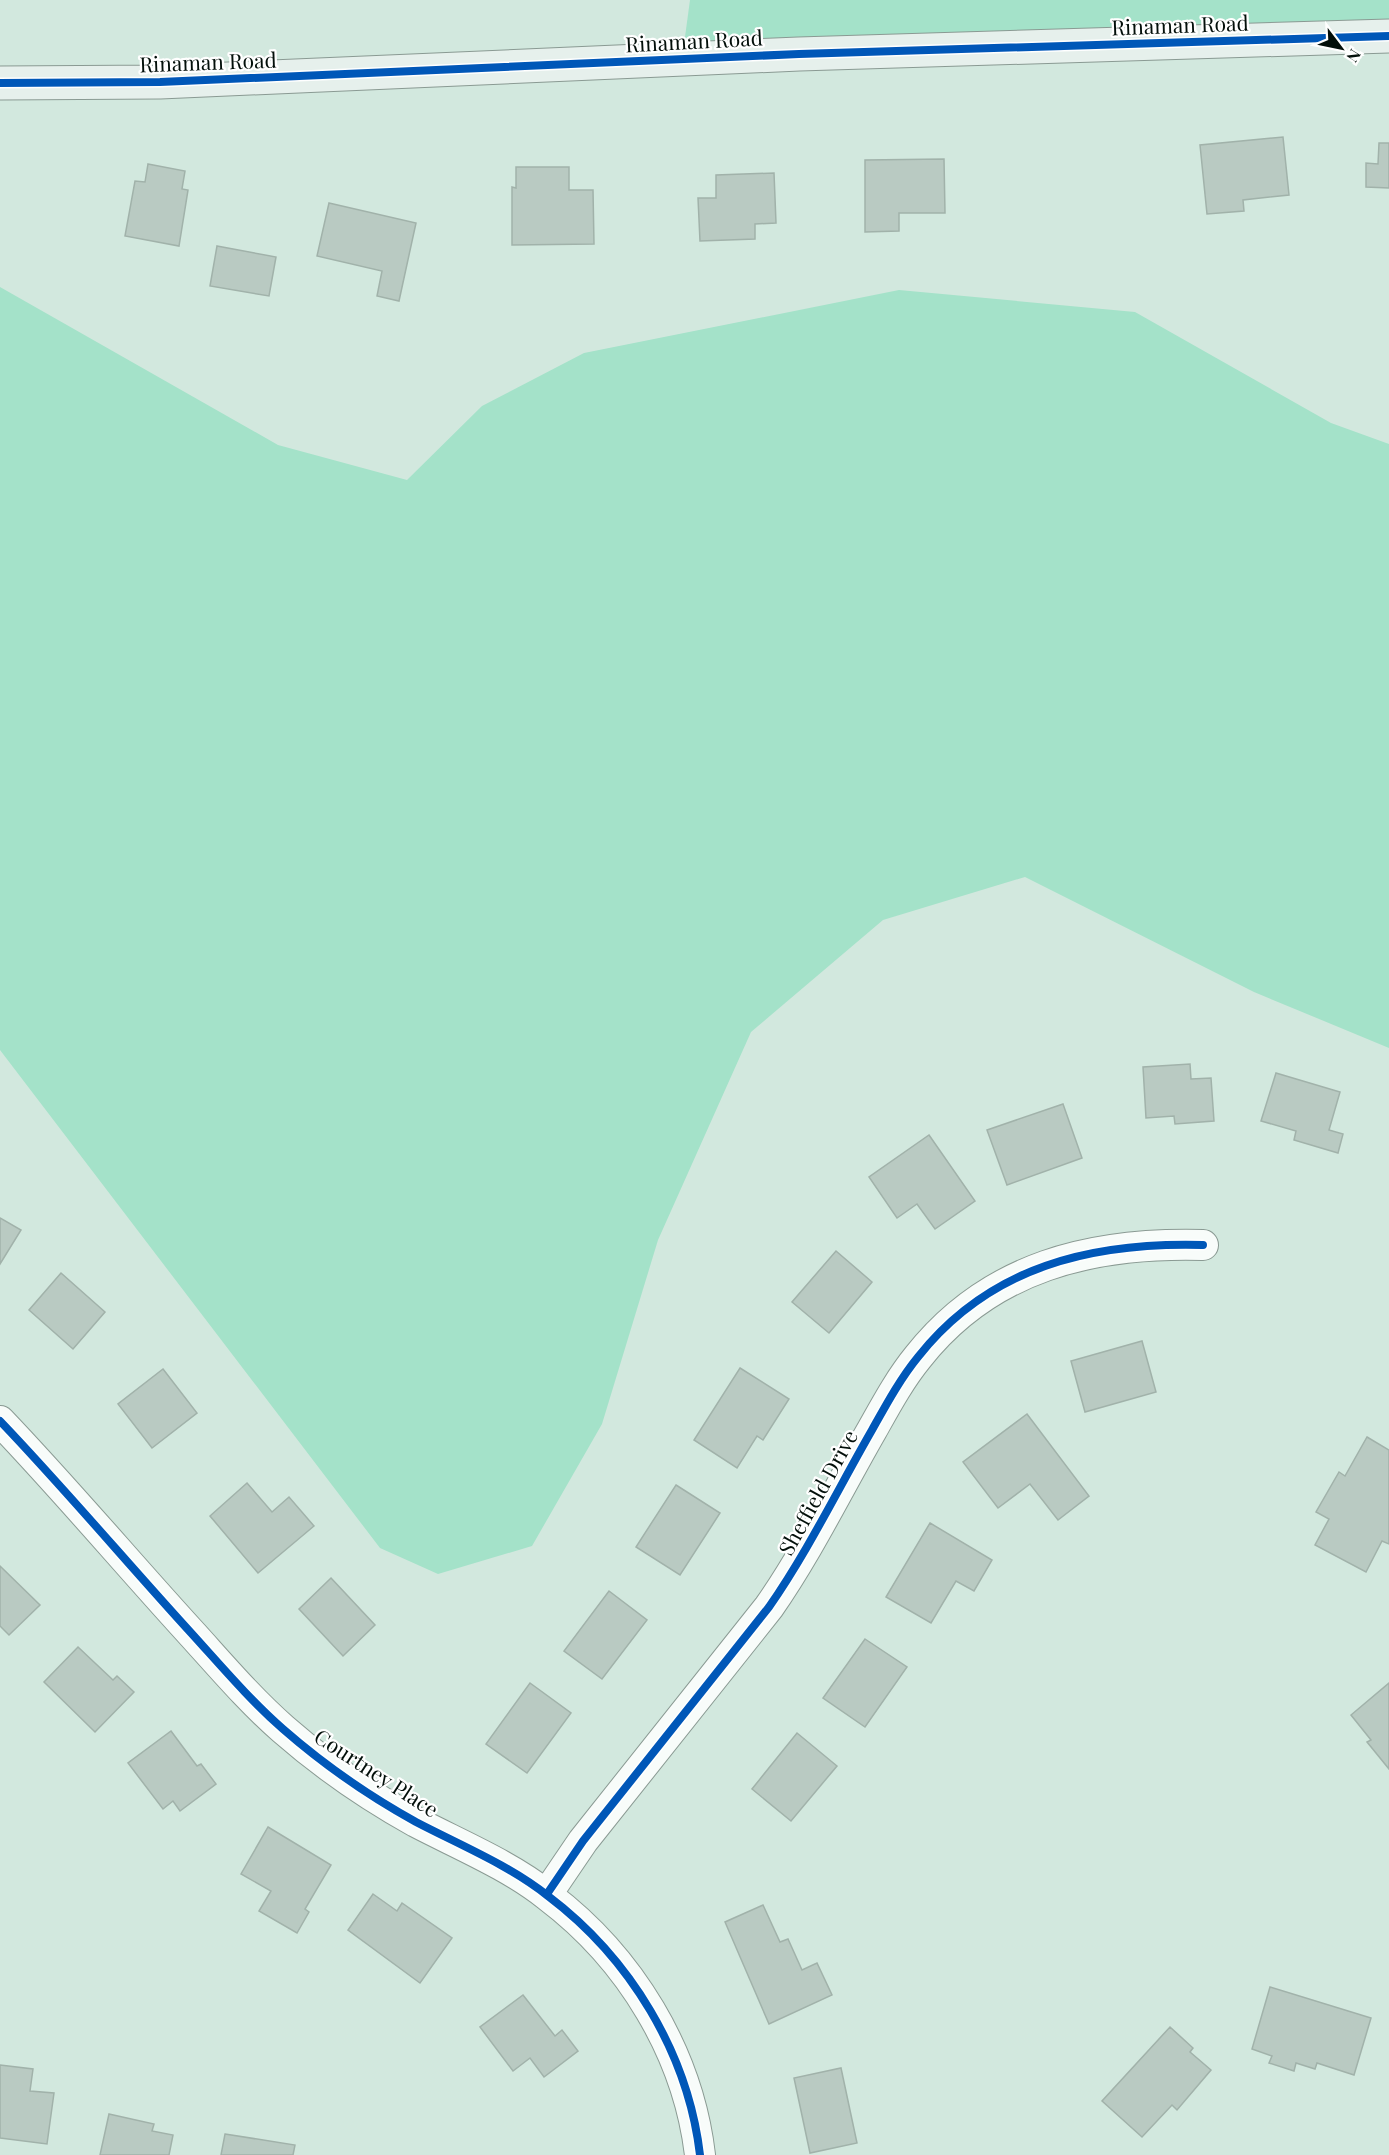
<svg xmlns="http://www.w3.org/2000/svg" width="1389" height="2155" font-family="'Playfair Display',serif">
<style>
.green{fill:#a4e2c9}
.building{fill:#b9cac2;stroke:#a1b2aa;stroke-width:1.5}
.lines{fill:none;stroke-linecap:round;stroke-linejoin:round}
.street-casing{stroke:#8a9a93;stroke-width:32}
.secondary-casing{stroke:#8a9a93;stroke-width:35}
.street{stroke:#f8fcfa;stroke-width:30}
.secondary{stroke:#e6f0ec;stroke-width:33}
.cycleway-casing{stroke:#fff;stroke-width:11}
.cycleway{stroke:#0057b8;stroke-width:8}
.labels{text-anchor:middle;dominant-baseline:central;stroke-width:4.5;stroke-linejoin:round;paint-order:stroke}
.street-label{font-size:21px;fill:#030f0a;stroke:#fff}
</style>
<rect width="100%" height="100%" fill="#d2e8de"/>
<g class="green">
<polygon points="690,0 1389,0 1389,36 682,59"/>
<polygon points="0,287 278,445 407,480 482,406 584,353 899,290 1135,312 1331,423 1389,444 1389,1048 1254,992 1025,877 883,920 751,1032 658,1240 602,1424 532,1546 438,1574 380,1548 0,1050"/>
</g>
<g class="building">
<polygon points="1283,137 1289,195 1243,200 1244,211 1207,214 1200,145"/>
<polygon points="1379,143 1389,143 1389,188 1366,187 1366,163 1378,164"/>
<polygon points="944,159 945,213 899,213 899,231 865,232 865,160"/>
<polygon points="148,164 185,171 182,189 188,190 179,246 125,236 135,181 145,182"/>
<polygon points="516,167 569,167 569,190 593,190 594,244 512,245 512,187 516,188"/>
<polygon points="774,173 776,223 755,224 755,239 700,241 698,198 716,198 716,175"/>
<polygon points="329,203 416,223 399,301 377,296 382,271 317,256"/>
<polygon points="217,246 276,257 269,296 210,286"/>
<polygon points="1190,1064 1191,1079 1211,1078 1214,1121 1175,1124 1174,1116 1146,1118 1143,1067"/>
<polygon points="1276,1073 1340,1092 1329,1130 1343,1134 1338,1153 1294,1140 1296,1131 1261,1121"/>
<polygon points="1063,1104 1082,1158 1007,1185 987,1130"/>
<polygon points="929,1135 975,1201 935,1229 917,1204 897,1218 869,1177"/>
<polygon points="0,1218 21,1230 0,1264"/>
<polygon points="836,1251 872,1282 829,1333 792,1302"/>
<polygon points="61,1273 105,1312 73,1349 29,1310"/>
<polygon points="1142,1341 1156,1392 1085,1412 1071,1361"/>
<polygon points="740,1368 789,1399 763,1440 757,1436 737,1468 694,1440"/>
<polygon points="163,1369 197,1413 152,1448 118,1404"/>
<polygon points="1027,1414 1089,1496 1058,1520 1030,1484 998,1508 963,1462"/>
<polygon points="1367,1437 1389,1450 1389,1544 1382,1541 1366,1572 1315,1545 1329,1519 1316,1512 1339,1472 1345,1476"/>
<polygon points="247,1483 272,1512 289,1497 314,1526 258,1573 210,1516"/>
<polygon points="676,1485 720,1513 680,1575 636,1547"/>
<polygon points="930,1523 992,1560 974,1591 956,1581 931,1623 886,1597"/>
<polygon points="0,1566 40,1605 9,1635 0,1626"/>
<polygon points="331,1578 375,1625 343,1656 299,1609"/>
<polygon points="609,1591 647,1620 602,1679 564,1651"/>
<polygon points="865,1639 907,1667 865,1727 823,1698"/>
<polygon points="78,1647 113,1680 117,1676 134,1692 95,1732 44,1682"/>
<polygon points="530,1683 571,1713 527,1773 486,1744"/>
<polygon points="1389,1683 1389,1769 1367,1742 1371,1740 1351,1715"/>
<polygon points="171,1731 197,1766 201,1764 216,1784 180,1811 173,1801 163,1809 128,1763"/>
<polygon points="797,1733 837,1766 791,1821 752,1789"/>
<polygon points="268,1827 331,1865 305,1909 309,1912 297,1933 259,1911 271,1891 241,1874"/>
<polygon points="373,1894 397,1911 402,1903 452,1938 420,1983 348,1930"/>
<polygon points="763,1905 780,1942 788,1939 802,1970 817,1963 832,1995 769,2024 725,1922"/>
<polygon points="1270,1987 1371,2018 1354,2075 1317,2063 1315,2069 1296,2063 1294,2071 1269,2063 1272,2056 1252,2049"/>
<polygon points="523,1995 555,2036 562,2030 578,2051 544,2077 530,2058 513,2071 480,2027"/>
<polygon points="1170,2027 1193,2048 1190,2052 1211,2070 1177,2110 1172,2105 1142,2137 1102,2101"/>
<polygon points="0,2065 33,2069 30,2091 54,2093 47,2144 0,2138"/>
<polygon points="841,2068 857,2143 810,2153 794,2078"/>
<polygon points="109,2114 154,2124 152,2131 173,2135 169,2155 100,2155"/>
<polygon points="225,2134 295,2145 293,2155 221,2155"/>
</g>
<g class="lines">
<defs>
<g id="street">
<path d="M0,1421C66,1490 128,1564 193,1635C222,1667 250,1700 283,1729C323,1764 369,1796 416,1822C460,1845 509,1865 548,1896C630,1958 688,2053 700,2155"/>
<path d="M547,1894L583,1841L769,1607C808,1551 838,1489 872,1430C886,1405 900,1379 918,1357C990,1266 1092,1242 1203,1245"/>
</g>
<polyline id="secondary" points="0,83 160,82 799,54 1389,36"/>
</defs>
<use href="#street" class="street-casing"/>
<use href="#secondary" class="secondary-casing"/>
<use href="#street" class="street"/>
<use href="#secondary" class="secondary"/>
<defs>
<g id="cycleway">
<polyline points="0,83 160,82 799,54 1389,36"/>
<path d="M0,1421C66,1490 128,1564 193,1635C222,1667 250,1700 283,1729C323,1764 369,1796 416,1822C460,1845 509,1865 548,1896C630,1958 688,2053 700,2155"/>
<path d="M547,1894L583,1841L769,1607C808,1551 838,1489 872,1430C886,1405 900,1379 918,1357C990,1266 1092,1242 1203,1245"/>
</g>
</defs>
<use href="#cycleway" class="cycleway-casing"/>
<use href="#cycleway" class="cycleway"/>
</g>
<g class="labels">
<g class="street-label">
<text transform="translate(1180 24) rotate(-2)">Rinaman Road</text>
<text transform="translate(694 40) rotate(-3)">Rinaman Road</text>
<text transform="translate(208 61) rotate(-2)">Rinaman Road</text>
<text transform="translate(817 1492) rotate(-61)">Sheffield Drive</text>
<text transform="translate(377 1772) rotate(33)">Courtney Place</text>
</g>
</g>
<g transform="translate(1341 48) rotate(122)" stroke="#ffffff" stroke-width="4.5" paint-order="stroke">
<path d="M0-4.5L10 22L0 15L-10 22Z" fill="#030f0a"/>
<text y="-9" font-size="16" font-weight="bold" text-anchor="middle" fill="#030f0a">N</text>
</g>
</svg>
